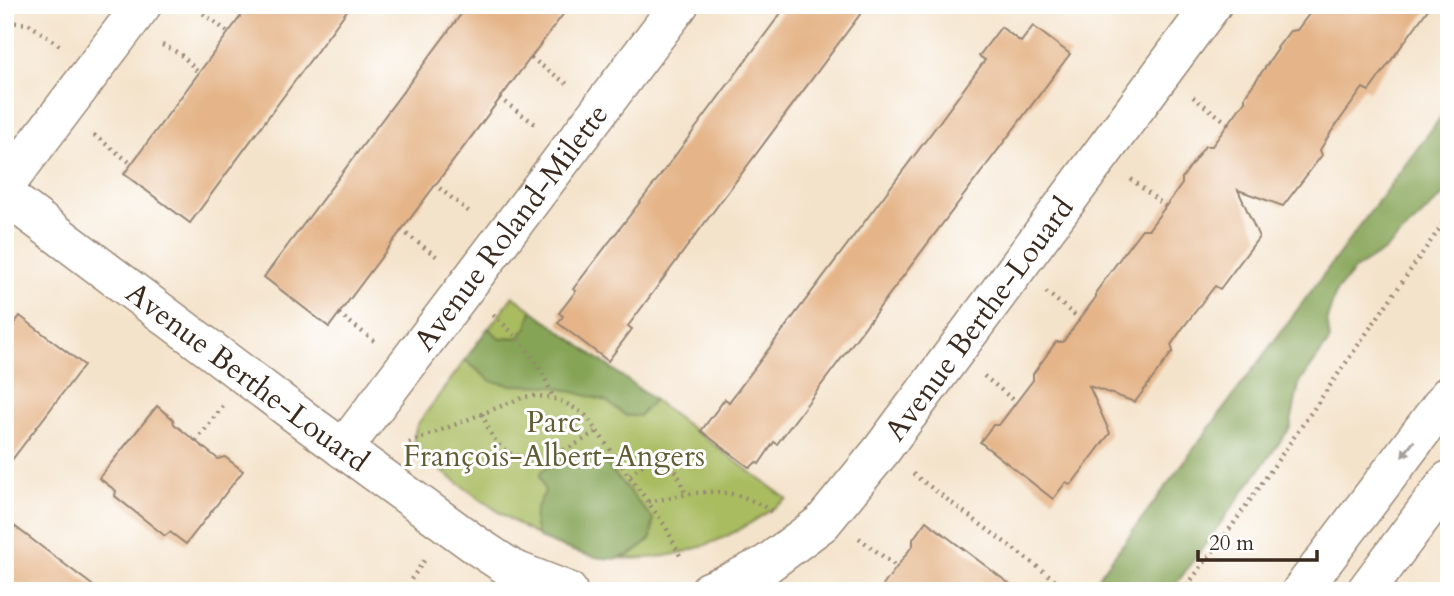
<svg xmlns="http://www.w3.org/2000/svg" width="1454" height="596" font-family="Cardo,serif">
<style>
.green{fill:#a9bc60;stroke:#72733f;stroke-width:2}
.forest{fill:#86a456;stroke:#60673a;stroke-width:2}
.building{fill:#e5b589}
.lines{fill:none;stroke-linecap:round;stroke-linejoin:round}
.minor-casing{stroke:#988674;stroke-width:41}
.secondary-casing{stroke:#988674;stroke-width:41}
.path{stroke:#988674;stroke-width:4.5;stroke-dasharray:2 5;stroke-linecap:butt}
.minor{stroke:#fff;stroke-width:38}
.secondary{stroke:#fff;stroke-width:38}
.oneway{fill:#a79f9a}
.labels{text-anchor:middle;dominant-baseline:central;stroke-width:6;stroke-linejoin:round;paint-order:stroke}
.street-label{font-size:30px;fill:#3b2a1e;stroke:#fff}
.park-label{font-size:30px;fill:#625d35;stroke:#fff}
</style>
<rect width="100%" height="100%" fill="#fff"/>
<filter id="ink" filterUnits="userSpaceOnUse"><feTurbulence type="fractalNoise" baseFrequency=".0143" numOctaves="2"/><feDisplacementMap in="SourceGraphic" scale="14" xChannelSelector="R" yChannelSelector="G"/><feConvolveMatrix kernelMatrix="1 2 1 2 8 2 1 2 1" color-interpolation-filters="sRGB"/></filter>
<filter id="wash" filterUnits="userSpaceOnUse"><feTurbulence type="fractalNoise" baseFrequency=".00686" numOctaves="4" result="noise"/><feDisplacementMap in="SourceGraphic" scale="28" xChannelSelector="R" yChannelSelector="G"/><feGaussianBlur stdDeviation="1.57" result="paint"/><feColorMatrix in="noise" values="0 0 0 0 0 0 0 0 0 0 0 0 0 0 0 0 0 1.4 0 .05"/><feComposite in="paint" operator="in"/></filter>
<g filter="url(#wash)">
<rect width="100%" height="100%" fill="#f4e3cb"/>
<path class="green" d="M513,296L787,499C745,529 701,555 647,558C628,559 607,559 588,555C537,543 496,510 454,480C444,472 429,464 420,454C412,445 413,435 417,425Z"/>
<g class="forest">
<polygon points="1449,106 1449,190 1385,250 1354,270 1336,292 1327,319 1330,340 1299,384 1290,428 1171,591 1088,591"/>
<polygon points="532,310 654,400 639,416 626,416 606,401 552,386 510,385 491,381 465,360 488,328 501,339 519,337 527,327"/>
<path d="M588,453L606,464L653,519L651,538C642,547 632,556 619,558C596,562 560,546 539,538C530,519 535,509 545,492C544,487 541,481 540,476C539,465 579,454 588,453Z"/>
</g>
<g id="blocks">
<g class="building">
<polygon points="249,5 351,5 190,223 124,174"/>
<polygon points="468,5 570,5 329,327 264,277"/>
<polygon points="787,5 867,5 628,326 632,329 608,361 558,323 563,316 559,313 576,291 573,289 657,180"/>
<polygon points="1316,5 1431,5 1369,91 1363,88 1331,132 1320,150 1322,155 1283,206 1238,190 1259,237 1220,289 1215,286 1182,329 1171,345 1173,351 1135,402 1089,386 1110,433 1071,485 1066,482 1053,499 980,442 993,425 999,425 1033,380 1033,374 1056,342 1063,342 1096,297 1096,292 1126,250 1142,229 1149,229 1182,184 1182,178 1205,146 1212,146 1245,101 1245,96 1278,49 1277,48 1290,31 1297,30"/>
<polygon points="1033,26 1070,54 777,444 774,442 759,464 756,462 750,468 701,431 725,399 729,402 938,124 985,60 979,56 1001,27 1021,42"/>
<polygon points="20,316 84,365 5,469 5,336"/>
<polygon points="157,406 173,419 174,424 218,459 225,457 243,471 186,544 170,532 165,536 115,496 116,491 99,478"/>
<polygon points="5,519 100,591 5,591"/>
<polygon points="926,521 1019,591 879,591 913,545 913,539"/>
</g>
</g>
</g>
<g filter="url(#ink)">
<use href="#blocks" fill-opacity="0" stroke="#988674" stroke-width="2"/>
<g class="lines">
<defs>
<g id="minor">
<polyline points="5,186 142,5"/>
<path id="s1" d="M5,195L312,426L477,546L512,569L568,591"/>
<path id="s2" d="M343,449L679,5"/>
<path id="s3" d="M709,591L733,581L767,564L822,523L881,451L1212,5"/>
</g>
<g id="secondary">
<polyline points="1301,591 1449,395"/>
<polyline points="1366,591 1449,480"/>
</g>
</defs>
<use href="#minor" class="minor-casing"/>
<use href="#secondary" class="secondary-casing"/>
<g class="path">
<polyline points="192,5 229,33"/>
<polyline points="1311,5 1314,8"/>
<polyline points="8,22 29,24 63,48"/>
<path d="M162,45C180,52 187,59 199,74"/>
<polyline points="531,58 570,86"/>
<polyline points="1193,97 1229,124"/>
<polyline points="499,98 538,126"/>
<polyline points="94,135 132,164"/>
<polyline points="1131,179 1165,206"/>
<polyline points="434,184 472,214"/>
<polyline points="401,230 440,259"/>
<polyline points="1046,292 1080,319"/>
<polyline points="339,314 377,343"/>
<path d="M493,315C521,339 541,363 553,398"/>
<polyline points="5,324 11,328"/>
<polyline points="984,376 1016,402"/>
<path d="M482,414C487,425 492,439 501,447C530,473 571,449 596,431"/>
<polyline points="196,441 223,406"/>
<path d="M409,443L524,397C548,393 567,402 586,416L666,527L681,558"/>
<polyline points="913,474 1070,591"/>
<path d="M630,475C663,445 673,457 685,494"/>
<path d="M648,502C699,492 724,482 771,511"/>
<polyline points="859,538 897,567"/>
<polyline points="403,591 426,558"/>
<polyline points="1183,591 1232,526 1449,215"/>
</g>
<use href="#minor" class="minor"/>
<use href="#secondary" class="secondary"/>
</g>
<defs><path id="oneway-solid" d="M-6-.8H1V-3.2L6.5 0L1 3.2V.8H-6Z" transform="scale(1.75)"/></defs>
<use class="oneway" href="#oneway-solid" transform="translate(1408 449) rotate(127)"/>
</g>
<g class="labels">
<g class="street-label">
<text stroke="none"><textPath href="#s2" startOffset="278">Avenue Roland-Milette</textPath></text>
<text stroke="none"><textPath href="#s3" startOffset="390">Avenue Berthe-Louard</textPath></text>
<text stroke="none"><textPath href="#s1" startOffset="303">Avenue Berthe-Louard</textPath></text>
</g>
<g class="park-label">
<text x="554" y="422">Parc<tspan x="554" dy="34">François-Albert-Angers</tspan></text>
</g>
</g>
<rect width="1454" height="596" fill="none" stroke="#fff" stroke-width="28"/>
<path d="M1198 550v10h119v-10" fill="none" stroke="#3b2a1e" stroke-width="3.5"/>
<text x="1209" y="550" font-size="21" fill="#3b2a1e" stroke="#ffffff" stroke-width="5" paint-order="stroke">20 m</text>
</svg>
